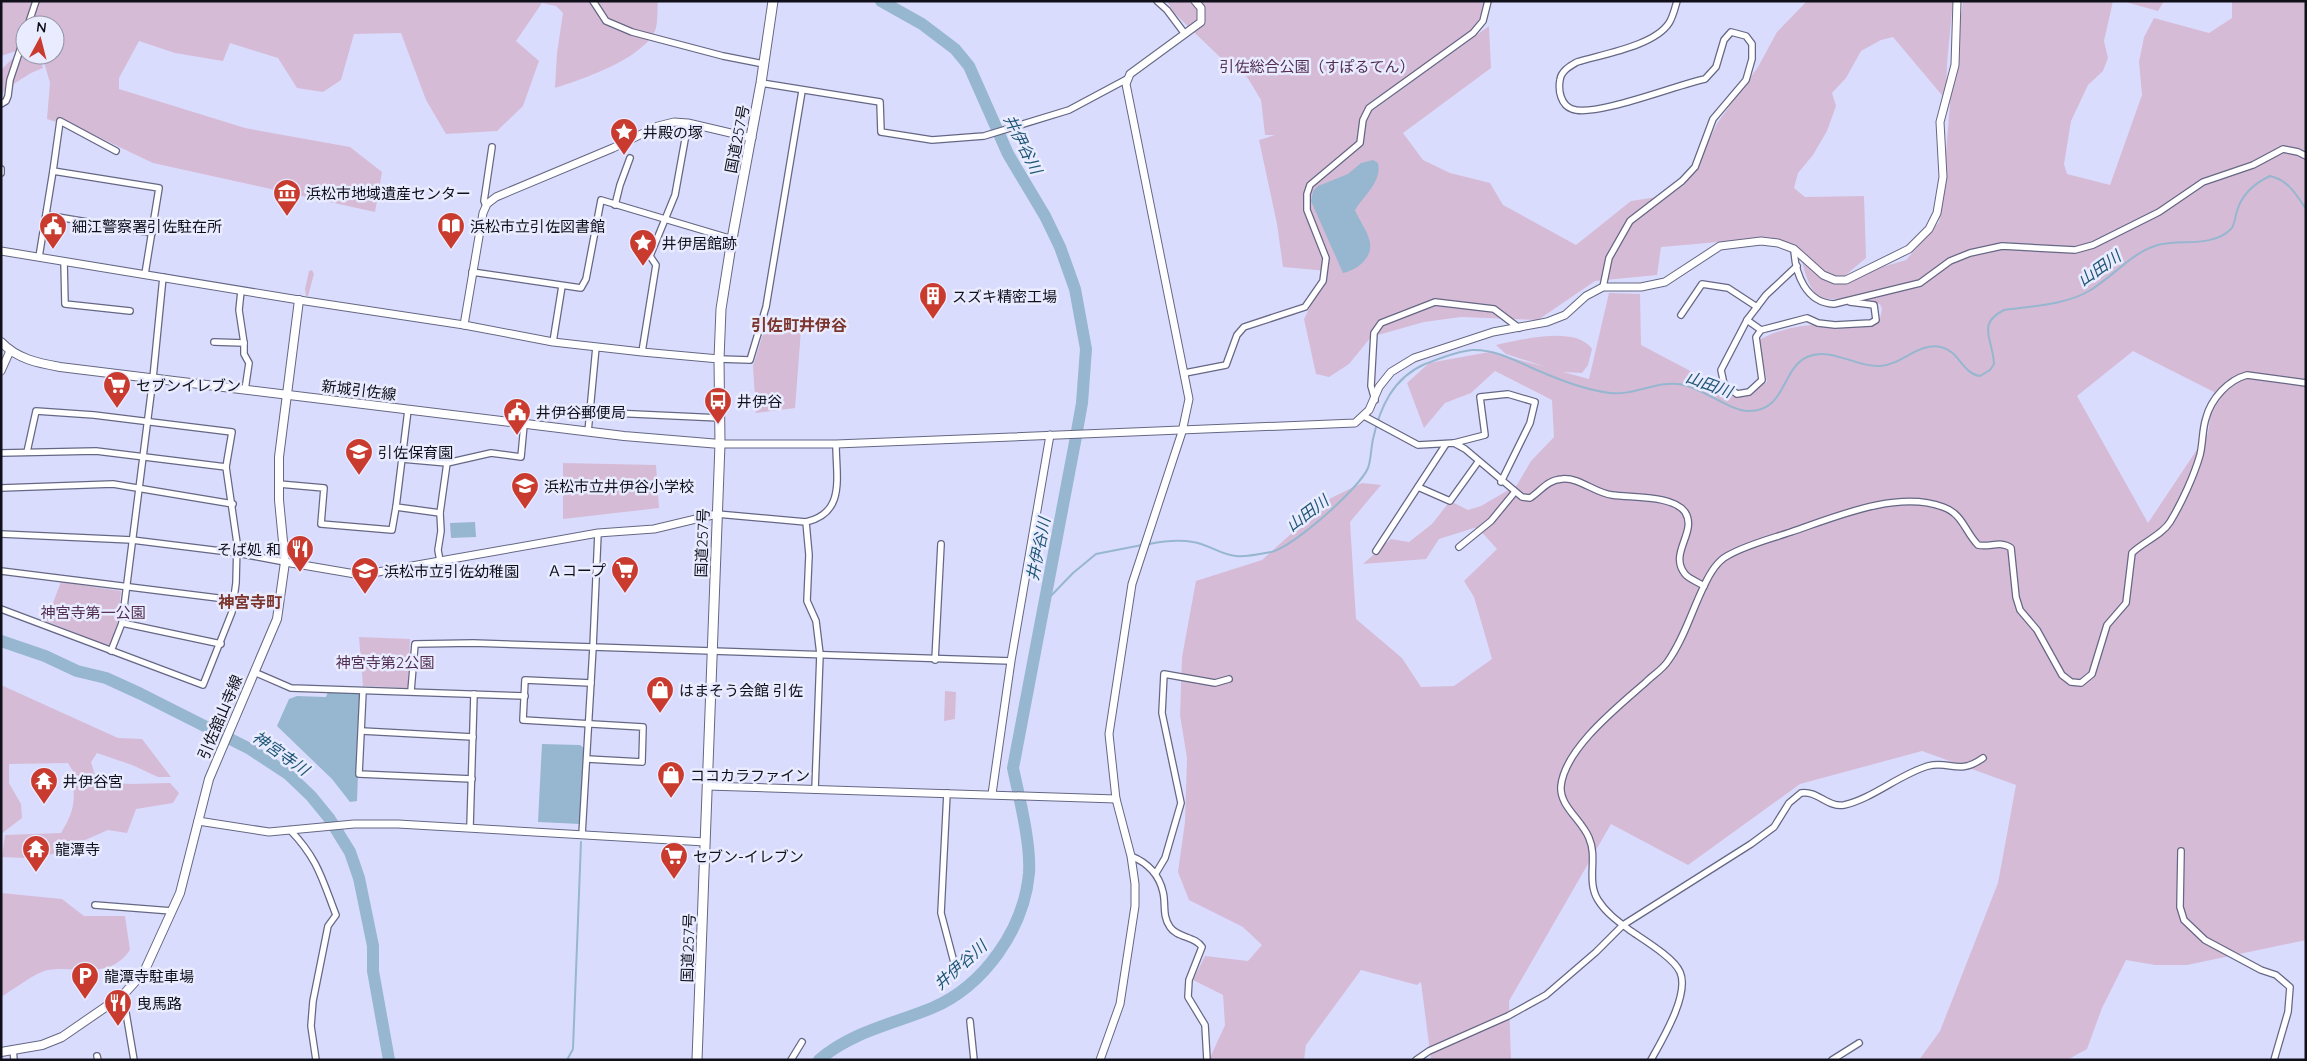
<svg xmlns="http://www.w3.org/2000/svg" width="2307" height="1061" font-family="Quicksand,'Noto Sans JP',sans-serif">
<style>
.green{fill:#d6bbd7;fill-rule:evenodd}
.water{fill:#96b7cf}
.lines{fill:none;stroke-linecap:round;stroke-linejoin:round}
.stream{stroke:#96b7cf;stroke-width:2}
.river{stroke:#96b7cf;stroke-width:12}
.minor-casing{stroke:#656784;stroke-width:8}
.tertiary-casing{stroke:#656784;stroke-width:9}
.secondary-casing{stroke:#656784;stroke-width:10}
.trunk-casing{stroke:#656784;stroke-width:11}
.minor{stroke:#fff;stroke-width:5.5}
.tertiary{stroke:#fff;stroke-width:7}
.secondary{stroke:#fff;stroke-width:8}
.trunk{stroke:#fff;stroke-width:9}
.labels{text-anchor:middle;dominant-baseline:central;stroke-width:5;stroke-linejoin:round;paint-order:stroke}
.park-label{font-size:15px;fill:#522e54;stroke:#e9ebff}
.poi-label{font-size:15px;fill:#10101b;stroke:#e9ebff;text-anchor:start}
.street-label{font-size:15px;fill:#10101b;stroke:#e9ebff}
.water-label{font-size:16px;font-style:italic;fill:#1e5576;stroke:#e9ebff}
.neighbourhood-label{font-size:16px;font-weight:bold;fill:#7b352c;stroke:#e9ebff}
</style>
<rect width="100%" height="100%" fill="#dadcfd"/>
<g class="green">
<path d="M1,1H658C657,9 658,20 656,28C646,58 583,79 555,88L557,53L563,13L556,6L542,3L516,41L539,61L523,106L497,131L446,134L426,100L401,33L354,34L341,80L323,92L297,88L278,58L230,43L223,61L175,53L139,41L119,78V89L245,128L350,147L382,172L375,212L153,163L92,134L47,119L50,83L42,55H55V25H25V48L1,56Z"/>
<path d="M1167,1H1485C1482,12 1480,21 1472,29C1446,56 1401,81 1369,103L1363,113L1372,111L1489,26L1491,68L1403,133L1423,160L1450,173L1490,183L1503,205L1576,245L1631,201L1664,196L1695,167L1718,122L1758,67L1777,32L1807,1H1953L1947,63L1946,100L1893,37L1881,40L1861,51L1846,78L1832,93L1836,106L1827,131L1813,155L1798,173L1794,188L1805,197L1864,196L1866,258L1841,279L1906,260L1939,222L1942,204L1952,78L1963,1H2113L2104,41L2108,58L2103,71L2088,85L2071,121L2064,164L2067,174L2110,185L2142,95L2139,62L2144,37L2154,18L2209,33L2232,18V1H2306V940L2187,965H2155L2126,960L2102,1008L2087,1049L2067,1060H1919L1940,1031L1998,883L2016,785L1922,751L1800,784L1688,865L1611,824L1509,1001L1511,1060H1431L1421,982L1417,985L1361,970L1306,1045L1304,1060H1209L1225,1025L1223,995L1193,980L1205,956L1248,961L1262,945L1243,927L1189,900L1178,872L1185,822L1187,758L1180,715L1182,657L1196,581L1262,560L1331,498L1362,483L1381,485L1350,522L1356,619L1402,658L1421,687L1454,686L1492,659L1474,597L1464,581L1497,549L1478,528H1474L1439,539L1426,559L1363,564L1391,539L1409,542L1432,524L1450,501L1468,510L1481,506L1517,485L1531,461L1554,437L1552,400L1495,371L1471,393L1445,403L1424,428L1407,383L1429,363L1489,352L1546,367L1506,354L1496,345C1520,340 1576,325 1592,349L1588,365L1582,373L1563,372L1589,379L1609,293L1640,294L1641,345L1736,395L1767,382L1759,340C1795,320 1839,324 1879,323L1882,309L1880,304C1871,301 1862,298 1853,298C1837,298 1820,304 1811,287C1804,274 1802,259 1797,245L1765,238L1661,247L1657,275L1595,281L1538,320L1461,317L1424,322L1371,337L1349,364L1329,377L1316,374L1304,319L1328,271L1283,267L1277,224L1259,140L1275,135H1265L1261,100L1249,80L1242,71L1222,59L1173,12ZM2133,351L2214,392L2208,433L2148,523L2077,396Z"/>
<polygon points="2122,1 2164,1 2158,11"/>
<polygon points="25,53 25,55 39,55 43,68 31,73 4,90 1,99 1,70 17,54"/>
<polygon points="312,270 314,274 308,296 306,296 305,289 309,271"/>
<polygon points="766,324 801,330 795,408 756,413 753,366"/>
<polygon points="563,463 656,465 659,508 563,519"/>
<polygon points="61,582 121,591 118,622 109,646 46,621"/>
<polygon points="359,637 410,639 408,688 363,686"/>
<path d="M1,685L118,738L142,739L171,777H158L132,765L97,753L91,762L97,782L129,784L170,783L179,793L173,803L136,809L127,833L108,830L53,854L26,858L2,857L5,835L61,833C71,817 78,800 71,781L74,773L68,763L9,764V783L21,804L22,818L1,834Z"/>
<polygon points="945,691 956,692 955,719 944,721"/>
<path d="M1,893L62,899L84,916H125L130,950C108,981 80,965 48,970C36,972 13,990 1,997Z"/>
</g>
<g class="water">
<path d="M1373,160L1378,163C1382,182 1364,195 1355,210C1359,220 1366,228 1369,239C1375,256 1358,270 1343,273L1311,201L1313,191L1318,186L1348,174L1361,163Z"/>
<polygon points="475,522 476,537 451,538 450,523"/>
<polygon points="328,692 359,693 361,697 357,801 350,802 332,779 277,726 289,699 297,696 326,697"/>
<polygon points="542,744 580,745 585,749 580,824 538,822"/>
</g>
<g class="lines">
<g class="stream">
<path d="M1149,544C1164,541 1178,539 1193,542C1208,544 1221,555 1236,556C1246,557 1261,554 1271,552C1293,547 1359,489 1368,468C1371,460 1371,448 1373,439C1380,407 1393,378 1425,364C1438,359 1458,351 1472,350C1496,349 1518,362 1539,371C1562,381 1585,390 1610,393C1635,396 1659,379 1684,385C1703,389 1731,411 1748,411C1786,412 1781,369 1807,357C1831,346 1857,368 1880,366C1902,365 1918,342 1941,347C1959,351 1963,374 1980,376L1990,370L1994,364C1993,339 1976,324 2004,310C2031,306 2065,305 2089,291C2113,277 2132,252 2158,245C2181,239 2212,248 2231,229C2235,225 2235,216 2237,211C2242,194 2255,183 2270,176C2288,180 2296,194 2306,209"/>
<polyline points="1045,602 1073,573 1096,554 1142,545"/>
<polyline points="567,1060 573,1049 581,842"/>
</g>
<g class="river">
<polyline points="1,641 45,656 77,671 106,678 141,694 250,749 288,774 311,796 329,818 350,852 359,878 373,946 373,971 389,1060"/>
<path d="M819,1060C851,1032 893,1024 932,1008C984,986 1024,929 1029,873C1031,843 1019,797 1013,768L1075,442L1082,403L1086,349L1075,289L1060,247L1045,216L1008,154L969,66L955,49L922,24L881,1"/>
</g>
<defs>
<g id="minor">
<polyline points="593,1 606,21 632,32 723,56 764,64"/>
<polyline points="1157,1 1167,10 1185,34"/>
<polyline points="28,25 36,1"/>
<polyline points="761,83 880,102 881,132 932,140 984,136 1069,110 1127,79"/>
<polyline points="1,104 6,101 8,96 10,80 25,35"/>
<polyline points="1,169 1,173"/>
<polyline points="53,171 60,121 116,151"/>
<polyline points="615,205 620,185 630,158"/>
<polyline points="486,206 484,201 492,147"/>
<polyline points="46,215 152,233"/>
<path d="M1794,249C1795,274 1806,303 1834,304L1920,283L1950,261L1970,253L2002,246L2075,250L2093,245L2159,212L2203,182L2253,165L2283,149L2298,152L2306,156"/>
<polyline points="39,257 53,171 159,188 145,274"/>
<polyline points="64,261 65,304 130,311"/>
<polyline points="1797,266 1766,295 1747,320 1721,370 1724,384 1737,394 1749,392 1762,380 1756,337 1761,330 1807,318 1818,323 1835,325 1871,323 1876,320 1874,305 1850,302"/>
<polyline points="472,272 581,288 586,279 601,200 732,239"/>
<path d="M1603,287L1609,258L1630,221L1682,181L1695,167L1713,119L1746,80L1752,59V44L1746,36L1731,32L1724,40L1716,67L1705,79C1679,84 1594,118 1572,109C1561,105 1558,91 1560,80C1561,71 1570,66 1577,62C1603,54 1654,46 1669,23C1673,17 1675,8 1677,1"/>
<polyline points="241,291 239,310 244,343"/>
<polyline points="1681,315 1702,284 1728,288 1757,307"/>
<polyline points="1747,320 1761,330"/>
<polyline points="214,342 244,343 244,354 249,363 245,390"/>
<polyline points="553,342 562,286"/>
<polyline points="642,352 656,265 650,256 675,195 688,123"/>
<polyline points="719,359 750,360 766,307 802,91"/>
<polyline points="1185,373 1226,365 1237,335 1244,327 1305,307 1323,281 1326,258 1307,210 1307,194 1310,185 1360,143 1363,120 1369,108 1473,33 1483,21 1488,1"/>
<polyline points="1375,400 1371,386 1374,333 1381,323 1435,302 1494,309 1519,328"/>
<polyline points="408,410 396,507 440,513"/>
<polyline points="590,412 720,418"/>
<path d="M1364,416L1418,445L1454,443L1465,449L1522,497L1530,498C1541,491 1547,480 1562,479C1579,477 1595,493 1612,495C1632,498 1673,495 1685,512C1698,532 1668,553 1685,574C1689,579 1698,582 1704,586C1692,610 1684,639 1668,661C1663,669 1653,675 1646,682C1619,706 1565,748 1561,786C1559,806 1582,820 1589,838C1598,858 1586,881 1598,900C1606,913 1619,922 1631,931C1644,940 1674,958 1680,972C1690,994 1662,1040 1651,1060"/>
<polyline points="588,432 596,347"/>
<polyline points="1454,443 1485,435 1480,397 1508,394 1535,402 1530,423 1501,482"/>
<polyline points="1,453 96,451 226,467"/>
<polyline points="402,459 447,463 491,453 521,457 524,425"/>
<polyline points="279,484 324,488 321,524 392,530 396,507"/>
<polyline points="1418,487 1450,501 1478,462"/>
<polyline points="1,488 113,484 233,504"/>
<polyline points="717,514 806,522"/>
<polyline points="598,533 593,647 1011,661"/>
<polyline points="1,534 132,540 237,553 285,562"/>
<polyline points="1459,547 1491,521 1514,493"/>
<polyline points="1376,551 1446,444"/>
<polyline points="440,561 438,550 441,531 440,513 447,463"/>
<polyline points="1,571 234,600"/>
<path d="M1704,586C1709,575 1716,562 1727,556C1746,545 1770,539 1791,532C1835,517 1897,490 1943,507C1963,514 1965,532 1978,545C1989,548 2001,540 2011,548L2016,597L2020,610L2037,630L2062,675L2071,682L2081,683L2092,674L2107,625L2126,603L2132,553C2143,542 2162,535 2170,522C2181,504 2194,476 2200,455C2203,443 2202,430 2206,418C2211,399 2228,380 2247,375L2306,383"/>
<polyline points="1,609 203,685 232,612 236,583 237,543 226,467 232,432 94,415 36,411 27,452"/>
<polyline points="122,623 221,644"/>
<polyline points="111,651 122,623 153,378 163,277"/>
<polyline points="935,660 941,544"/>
<polyline points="254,672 291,688 525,696"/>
<polyline points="363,691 359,774 472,779"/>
<polyline points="411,691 415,644 473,643 593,647 582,835"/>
<polyline points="362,731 473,737"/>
<polyline points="587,759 642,762 643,727 523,720 525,680 591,683"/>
<path d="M815,790L820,654L816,621L807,601L809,555L806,522C846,513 836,477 836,444"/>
<polyline points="947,793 941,913 956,970"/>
<polyline points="470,827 474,694"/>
<path d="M290,830C318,859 322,879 336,915L328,926L313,1001L311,1026L316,1060"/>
<polyline points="2181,851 2180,907 2184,920 2205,940 2261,970 2276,975 2290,987 2288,1012 2274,1060"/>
<path d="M1131,856C1148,863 1159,874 1163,892C1166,904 1162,916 1170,927C1177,938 1195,936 1202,947L1189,980L1188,997L1205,1025L1207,1060"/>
<polyline points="1156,873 1165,858 1181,803 1162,713 1164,674 1215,683 1229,679"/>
<polyline points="95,905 172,911"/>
<polyline points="123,995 134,1060"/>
<polyline points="970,1021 974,1060"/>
<polyline points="13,1049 14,1060"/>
<polyline points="97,1056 98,1060"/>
<polyline points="791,1060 802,1042"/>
<path d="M1416,1060L1429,1051L1508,1016L1546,995L1596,952L1623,925L1751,844L1774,827L1789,803L1801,793C1817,790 1828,808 1844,805C1872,799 1900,774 1928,766C1950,760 1958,776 1983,758"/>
<polyline points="1832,1060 1859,1043"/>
</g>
<g id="tertiary">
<polyline points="1,251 299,300 464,325 553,342 642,352 719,359"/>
<polyline points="464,325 483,213 487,204 496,197 613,148 658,126 674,122 688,123 752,138"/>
<polyline points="1,371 10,351"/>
<polyline points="720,444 836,444 1355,423 1369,410 1379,387 1391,372 1414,358 1493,332 1547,322 1565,315 1586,296 1603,287 1641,287 1665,282 1720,246 1761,241 1778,243 1794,249 1823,275 1835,280 1846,280 1909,249 1929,229 1937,213 1943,177 1940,122 1955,65 1957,1"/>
<polyline points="285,562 361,575 598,533 654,529 717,514"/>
<polyline points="707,786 1116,799"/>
<polyline points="992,794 1011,661 1050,435"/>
<polyline points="198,821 269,832 354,824 398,824 705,842"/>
<polyline points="1100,1060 1120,1004 1135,906 1135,884 1131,856 1116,799 1109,734 1132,584 1182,432 1189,399 1126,84 1130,74 1201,22 1201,8 1195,1"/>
</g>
<g id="secondary">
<path d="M1,342C17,359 38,363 60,367L624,436L720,444"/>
<polyline points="1,1052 42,1045 62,1037 123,995 144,972 180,893 209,779 277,619 285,562 279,500 279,457 299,300"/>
</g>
<polyline id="trunk" points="697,1060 720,444 719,359 721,309 732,239 761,83 773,1"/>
</defs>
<use href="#minor" class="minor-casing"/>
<use href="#tertiary" class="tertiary-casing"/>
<use href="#secondary" class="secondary-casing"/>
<use href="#trunk" class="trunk-casing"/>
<use href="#minor" class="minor"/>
<use href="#tertiary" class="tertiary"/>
<use href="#secondary" class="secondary"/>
<use href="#trunk" class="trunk"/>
</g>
<defs>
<symbol id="sight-pin" viewBox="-11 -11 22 30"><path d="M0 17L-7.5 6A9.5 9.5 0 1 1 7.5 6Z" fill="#c93b2f" stroke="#e9ebff"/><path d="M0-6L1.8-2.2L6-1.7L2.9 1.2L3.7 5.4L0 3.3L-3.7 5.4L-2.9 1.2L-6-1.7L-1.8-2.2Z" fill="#fff"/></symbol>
<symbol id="museum-pin" viewBox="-11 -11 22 30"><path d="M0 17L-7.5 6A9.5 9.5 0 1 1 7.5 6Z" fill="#c93b2f" stroke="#e9ebff"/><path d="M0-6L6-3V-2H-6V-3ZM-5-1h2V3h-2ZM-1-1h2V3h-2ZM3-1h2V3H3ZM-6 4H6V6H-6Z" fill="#fff"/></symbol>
<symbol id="civic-pin" viewBox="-11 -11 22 30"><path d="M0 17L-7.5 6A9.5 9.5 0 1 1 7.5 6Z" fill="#c93b2f" stroke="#e9ebff"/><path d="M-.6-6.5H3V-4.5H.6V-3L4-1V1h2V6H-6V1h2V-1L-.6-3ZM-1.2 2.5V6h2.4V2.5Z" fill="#fff"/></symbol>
<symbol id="library-pin" viewBox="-11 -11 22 30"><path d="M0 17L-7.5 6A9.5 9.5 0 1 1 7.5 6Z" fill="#c93b2f" stroke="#e9ebff"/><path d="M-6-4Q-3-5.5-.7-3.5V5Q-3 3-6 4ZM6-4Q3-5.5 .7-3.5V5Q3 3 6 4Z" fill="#fff"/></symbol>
<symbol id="building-pin" viewBox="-11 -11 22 30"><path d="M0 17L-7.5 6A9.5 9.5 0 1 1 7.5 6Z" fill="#c93b2f" stroke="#e9ebff"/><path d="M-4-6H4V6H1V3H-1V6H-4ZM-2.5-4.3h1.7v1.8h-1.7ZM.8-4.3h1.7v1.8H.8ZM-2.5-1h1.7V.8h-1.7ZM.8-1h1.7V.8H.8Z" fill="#fff"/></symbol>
<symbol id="supermarket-pin" viewBox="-11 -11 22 30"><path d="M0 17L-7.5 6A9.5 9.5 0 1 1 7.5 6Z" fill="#c93b2f" stroke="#e9ebff"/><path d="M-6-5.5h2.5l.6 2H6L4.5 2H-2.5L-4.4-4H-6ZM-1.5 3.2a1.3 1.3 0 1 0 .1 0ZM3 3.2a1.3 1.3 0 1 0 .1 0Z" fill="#fff"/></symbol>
<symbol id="bus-pin" viewBox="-11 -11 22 30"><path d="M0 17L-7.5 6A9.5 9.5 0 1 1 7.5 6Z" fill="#c93b2f" stroke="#e9ebff"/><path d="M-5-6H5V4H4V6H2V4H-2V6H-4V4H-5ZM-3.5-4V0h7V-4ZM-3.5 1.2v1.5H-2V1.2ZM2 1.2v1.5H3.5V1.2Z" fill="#fff"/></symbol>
<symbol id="school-pin" viewBox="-11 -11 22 30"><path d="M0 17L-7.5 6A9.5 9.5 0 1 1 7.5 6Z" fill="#c93b2f" stroke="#e9ebff"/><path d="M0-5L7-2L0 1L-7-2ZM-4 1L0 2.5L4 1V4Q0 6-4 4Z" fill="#fff"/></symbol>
<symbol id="restaurant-pin" viewBox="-11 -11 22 30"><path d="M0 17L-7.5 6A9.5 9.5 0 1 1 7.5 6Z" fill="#c93b2f" stroke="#e9ebff"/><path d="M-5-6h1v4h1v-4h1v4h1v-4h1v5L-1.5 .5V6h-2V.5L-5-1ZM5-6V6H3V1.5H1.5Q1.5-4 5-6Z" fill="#fff"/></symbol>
<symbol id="shop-pin" viewBox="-11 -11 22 30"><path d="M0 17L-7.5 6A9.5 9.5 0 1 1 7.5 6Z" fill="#c93b2f" stroke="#e9ebff"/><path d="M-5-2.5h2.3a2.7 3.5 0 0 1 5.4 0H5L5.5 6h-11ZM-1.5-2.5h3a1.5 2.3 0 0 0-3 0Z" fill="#fff"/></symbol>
<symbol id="temple-pin" viewBox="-11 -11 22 30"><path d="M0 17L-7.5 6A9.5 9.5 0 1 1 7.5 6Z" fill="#c93b2f" stroke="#e9ebff"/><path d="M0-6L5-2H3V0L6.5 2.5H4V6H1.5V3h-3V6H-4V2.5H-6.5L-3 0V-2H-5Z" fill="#fff"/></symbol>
<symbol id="parking-pin" viewBox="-11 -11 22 30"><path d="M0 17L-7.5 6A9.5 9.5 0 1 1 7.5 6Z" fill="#c93b2f" stroke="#e9ebff"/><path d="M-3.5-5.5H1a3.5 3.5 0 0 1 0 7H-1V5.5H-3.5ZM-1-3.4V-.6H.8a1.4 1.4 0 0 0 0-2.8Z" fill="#fff"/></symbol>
</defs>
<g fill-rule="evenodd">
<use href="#sight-pin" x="608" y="116" width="32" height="43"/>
<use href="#museum-pin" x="271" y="177" width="32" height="43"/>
<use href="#civic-pin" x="37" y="210" width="32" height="43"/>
<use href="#library-pin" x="435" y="210" width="32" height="43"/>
<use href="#sight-pin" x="627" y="227" width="32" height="43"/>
<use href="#building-pin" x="917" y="280" width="32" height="43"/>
<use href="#supermarket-pin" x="101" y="369" width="32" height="43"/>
<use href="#bus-pin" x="702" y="385" width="32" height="43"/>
<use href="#civic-pin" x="501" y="396" width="32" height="43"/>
<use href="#school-pin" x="343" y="436" width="32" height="43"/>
<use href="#school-pin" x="509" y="470" width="32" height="43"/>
<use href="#restaurant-pin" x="284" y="533" width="32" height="43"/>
<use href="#supermarket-pin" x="609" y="554" width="32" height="43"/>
<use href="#school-pin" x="349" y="555" width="32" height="43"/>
<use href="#shop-pin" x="644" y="674" width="32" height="43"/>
<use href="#shop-pin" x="655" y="759" width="32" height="43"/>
<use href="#temple-pin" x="28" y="765" width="32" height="43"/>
<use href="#temple-pin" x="20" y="833" width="32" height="43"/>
<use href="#supermarket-pin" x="658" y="840" width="32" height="43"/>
<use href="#parking-pin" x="69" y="960" width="32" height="43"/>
<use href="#restaurant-pin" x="102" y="987" width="32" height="43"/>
</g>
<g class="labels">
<g class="park-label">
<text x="1317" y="66">引佐総合公園（すぽるてん）</text>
<text x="93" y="612">神宮寺第一公園</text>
<text x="385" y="662">神宮寺第2公園</text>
</g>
<g class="poi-label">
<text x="643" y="132">井殿の塚</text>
<text x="306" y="193">浜松市地域遺産センター</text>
<text x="72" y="226">細江警察署引佐駐在所</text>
<text x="470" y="226">浜松市立引佐図書館</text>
<text x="662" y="243">井伊居館跡</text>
<text x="952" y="296">スズキ精密工場</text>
<text x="136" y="385">セブンイレブン</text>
<text x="737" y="401">井伊谷</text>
<text x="536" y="412">井伊谷郵便局</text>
<text x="378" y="452">引佐保育園</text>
<text x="544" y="486">浜松市立井伊谷小学校</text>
<text x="281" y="549" text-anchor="end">そば処 和</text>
<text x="606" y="570" text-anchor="end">Ａコープ</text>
<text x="384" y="571">浜松市立引佐幼稚園</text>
<text x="679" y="690">はまそう会館 引佐</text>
<text x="690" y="775">ココカラファイン</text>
<text x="63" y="781">井伊谷宮</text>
<text x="55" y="849">龍潭寺</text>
<text x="693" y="856">セブン-イレブン</text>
<text x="104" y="976">龍潭寺駐車場</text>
<text x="137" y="1003">曳馬路</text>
</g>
<g class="street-label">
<text transform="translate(737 139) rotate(-79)">国道257号</text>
<text transform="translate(359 390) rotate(7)">新城引佐線</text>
<text transform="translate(702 543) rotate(-88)">国道257号</text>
<text transform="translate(220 717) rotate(-67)">引佐舘山寺線</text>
<text transform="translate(688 948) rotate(-88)">国道257号</text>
</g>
<g class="water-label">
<text transform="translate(1023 144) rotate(63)">井伊谷川</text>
<text transform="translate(2099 268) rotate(-35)">山田川</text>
<text transform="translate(1709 384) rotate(20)">山田川</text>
<text transform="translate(1307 513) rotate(-37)">山田川</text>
<text transform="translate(1038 549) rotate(-79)">井伊谷川</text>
<text transform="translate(281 753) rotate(35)">神宮寺川</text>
<text transform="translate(960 965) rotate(-42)">井伊谷川</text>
</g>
<g class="neighbourhood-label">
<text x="799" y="325">引佐町井伊谷</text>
<text x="250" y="602">神宮寺町</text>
</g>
</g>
<rect width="2307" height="1061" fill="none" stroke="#10101b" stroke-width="5"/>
<g transform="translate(40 40) rotate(7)"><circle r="24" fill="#e9ebff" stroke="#9293a4"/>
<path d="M0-4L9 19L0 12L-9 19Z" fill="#c93b2f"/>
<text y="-8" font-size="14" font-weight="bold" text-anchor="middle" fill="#10101b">N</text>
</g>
</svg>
